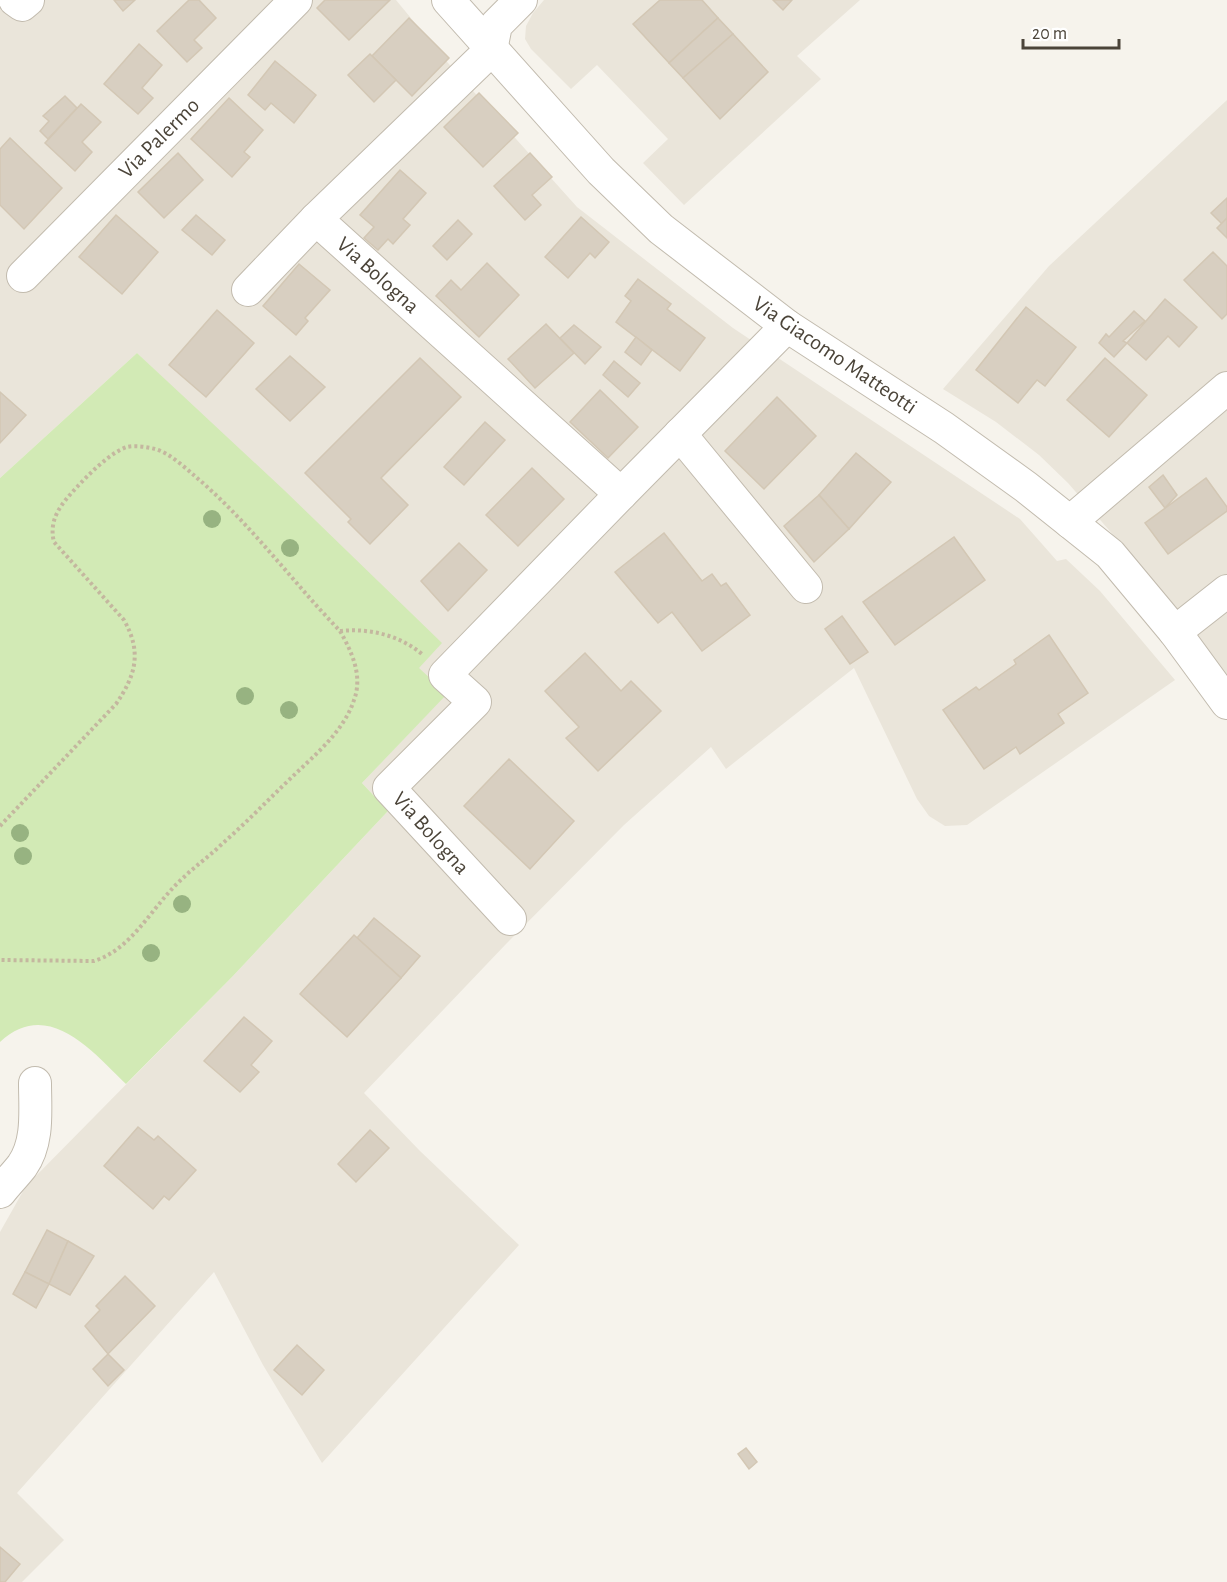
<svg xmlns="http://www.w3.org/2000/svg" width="1227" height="1582" font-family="'Alegreya Sans',sans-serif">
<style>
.residential{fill:#eae5da}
.green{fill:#d2eab5}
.building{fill:#d8cfc1;stroke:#d3c7b4;stroke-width:1.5}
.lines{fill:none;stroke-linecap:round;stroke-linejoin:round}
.minor-casing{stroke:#c2bbae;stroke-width:34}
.path{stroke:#c4b79f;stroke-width:4;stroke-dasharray:3 3;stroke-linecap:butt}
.minor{stroke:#fff;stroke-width:32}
.tree{fill:#97b381}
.labels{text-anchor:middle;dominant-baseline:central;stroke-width:4.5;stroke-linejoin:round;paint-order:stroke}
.street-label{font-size:22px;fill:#4b4439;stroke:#fff}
</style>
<rect width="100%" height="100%" fill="#f6f3ec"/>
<g class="residential">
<polygon points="0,0 396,0 448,63 577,207 733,328 1020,519 1057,561 1066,559 1100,591 1175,680 967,825 945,826 929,816 917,799 854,668 726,769 711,747 624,825 506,944 364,1093 420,1151 519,1245 322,1463 263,1365 214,1272 17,1493 64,1540 22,1582 0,1582 0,1232 26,1186 232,977 388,811 362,783 446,694 418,668 441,643 137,353 0,478"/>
<polygon points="544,0 860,0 797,56 821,79 684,205 643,163 668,139 597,65 571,89 531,49 525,39 526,26 533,13"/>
<polygon points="1227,100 1227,674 1176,607 1068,483 1039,455 996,422 943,389 1049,266"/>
</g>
<path class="green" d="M137,353L284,490L442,643L419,668L447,694L362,783L388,811L232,977L126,1084C93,1052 48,997 0,1042V478Z"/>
<g class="building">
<polygon points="114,0 135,0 123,11"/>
<polygon points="189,0 199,0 216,18 194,40 202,48 187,62 157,31"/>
<polygon points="325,0 390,0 349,40 317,8"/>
<polygon points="660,0 702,0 718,18 669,63 633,24"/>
<polygon points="773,0 792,0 783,10"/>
<polygon points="409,18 449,58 412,96 372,56"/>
<polygon points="718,18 733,34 683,78 669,63"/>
<polygon points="733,34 768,72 720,119 683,78"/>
<polygon points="139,44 162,65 142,88 153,98 138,114 104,84"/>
<polygon points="370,54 396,80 374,102 348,75"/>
<polygon points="275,61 316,95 294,123 271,103 265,110 248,95"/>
<polygon points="479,93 518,133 483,167 444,127"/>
<polygon points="65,96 77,108 48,139 40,131 49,121 43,116"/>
<polygon points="229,98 263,130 244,152 250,157 232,177 191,139"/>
<polygon points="81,104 101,122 82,142 92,152 75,171 45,143"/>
<polygon points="10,138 62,188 24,229 0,205 0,149"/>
<polygon points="178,153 203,180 164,218 138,192"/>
<polygon points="530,153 552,177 532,195 541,205 525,220 494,186"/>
<polygon points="400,170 426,193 403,219 410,225 393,244 388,239 378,250 364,238 374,227 360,215"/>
<polygon points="1227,198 1227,218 1222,224 1211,213"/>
<polygon points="116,215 158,252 122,294 79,257"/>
<polygon points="196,215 225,240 212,255 182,230"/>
<polygon points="581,217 609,242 595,258 590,253 568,278 545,257"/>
<polygon points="1227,218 1227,238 1217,228"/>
<polygon points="458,220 472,234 447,260 433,246"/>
<polygon points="1213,252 1227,266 1227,314 1222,319 1184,280"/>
<polygon points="487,263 519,295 479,337 436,296 451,280 461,290"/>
<polygon points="299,264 330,290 305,318 308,321 296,335 263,306"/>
<polygon points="638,279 671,304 667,309 705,338 680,371 616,322 631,301 625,296"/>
<polygon points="1165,299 1197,327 1179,347 1168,336 1146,360 1127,343"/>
<polygon points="1026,307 1076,347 1045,386 1037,380 1018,403 976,370"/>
<polygon points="217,310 254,343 206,397 169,365"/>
<polygon points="1134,311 1145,321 1123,341 1127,343 1114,357 1099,343 1106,334 1109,337"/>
<polygon points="546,324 574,353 535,388 508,359"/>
<polygon points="574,325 601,347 585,364 560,338"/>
<polygon points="636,337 652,350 641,365 625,352"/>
<polygon points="290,356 325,387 290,421 256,389"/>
<polygon points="420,358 461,397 381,478 408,505 370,544 348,522 351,519 305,473"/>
<polygon points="1105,358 1147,395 1109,437 1067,400"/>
<polygon points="614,361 640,383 628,397 603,375"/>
<polygon points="600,390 638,427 608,458 570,422"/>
<polygon points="0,392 26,415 0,443"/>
<polygon points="777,397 816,436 764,489 725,451"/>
<polygon points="485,422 505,440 464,485 444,467"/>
<polygon points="856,453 891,482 849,529 819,495"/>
<polygon points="532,468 564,499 518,546 486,515"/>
<polygon points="1163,475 1177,495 1165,508 1149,487"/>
<polygon points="1206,478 1227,507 1227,511 1168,554 1145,523"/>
<polygon points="819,495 849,529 814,562 784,526"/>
<polygon points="664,533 702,581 712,574 721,586 726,583 750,615 702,651 672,612 658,623 615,572"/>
<polygon points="954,537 985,580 895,645 863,602"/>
<polygon points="459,543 487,570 448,611 421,581"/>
<polygon points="842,616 868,652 850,664 825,629"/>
<polygon points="1049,635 1088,693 1058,714 1064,723 1020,754 1016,747 984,769 943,710 976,687 979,690 1016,664 1014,660"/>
<polygon points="585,653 621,691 631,681 661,711 598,771 566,738 579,727 545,691"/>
<polygon points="509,759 574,821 530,869 464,806"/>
<polygon points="374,918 420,956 401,978 357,938"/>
<polygon points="354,935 401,978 347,1037 300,994"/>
<polygon points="244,1017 272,1041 251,1065 259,1072 240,1092 204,1061"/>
<polygon points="138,1127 154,1140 158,1136 196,1170 169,1200 164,1196 153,1209 104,1166"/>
<polygon points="370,1130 389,1148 356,1182 338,1164"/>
<polygon points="47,1230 68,1241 49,1284 25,1272"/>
<polygon points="68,1241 94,1256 70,1295 49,1284"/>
<polygon points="25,1272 49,1284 36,1308 13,1294"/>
<polygon points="125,1276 155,1306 108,1354 85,1326 100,1310 96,1306"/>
<polygon points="297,1345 324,1370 302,1395 274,1370"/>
<polygon points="108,1354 124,1370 108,1386 93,1369"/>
<polygon points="746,1448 757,1462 749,1469 738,1454"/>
<polygon points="0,1547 20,1564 5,1582 0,1582"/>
</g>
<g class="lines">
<defs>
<g id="minor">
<polyline points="15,0 22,5 28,0"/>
<polyline points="448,0 601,171 661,229 787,326 944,428 1026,487 1110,554 1175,632 1227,703"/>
<polyline points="491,50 316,219 621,494 787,326"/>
<polyline points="491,50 496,25 521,0"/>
<polyline points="23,276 296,0"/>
<polyline points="248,290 316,219"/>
<polyline points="680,434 806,587"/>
<polyline points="1070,522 1227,388"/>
<polyline points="1175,632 1227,591"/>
<polyline points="510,919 389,788 475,702 445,675 621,494"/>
<path d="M0,1192C7,1183 15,1175 22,1166C39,1142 35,1110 35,1083"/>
</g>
</defs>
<use href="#minor" class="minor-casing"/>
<g class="path">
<path d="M340,631C369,628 399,635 422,654"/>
<path d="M0,826L116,704C136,675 142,652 124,620L54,542C48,519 62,503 77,487C89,474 111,452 127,447C136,445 147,447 155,449C170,453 184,467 196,477C250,523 291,580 340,631C352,652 363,676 354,700C344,731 315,755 292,777C269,799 247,822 223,843C210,856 195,866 182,879C152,906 133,949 94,961L0,960"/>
</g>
<use href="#minor" class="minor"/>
</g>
<g class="tree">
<circle cx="212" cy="519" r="9"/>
<circle cx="290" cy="548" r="9"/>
<circle cx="245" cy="696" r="9"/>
<circle cx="289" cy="710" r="9"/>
<circle cx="20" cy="833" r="9"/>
<circle cx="23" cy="856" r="9"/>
<circle cx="182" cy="904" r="9"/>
<circle cx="151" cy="953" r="9"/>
</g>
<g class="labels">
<g class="street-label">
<text transform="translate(159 138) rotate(-45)">Via Palermo</text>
<text transform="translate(378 275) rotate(42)">Via Bologna</text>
<text transform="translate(835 355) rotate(34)">Via Giacomo Matteotti</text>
<text transform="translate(431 833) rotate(48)">Via Bologna</text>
</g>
</g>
<path d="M1023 39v9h96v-9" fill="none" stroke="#4b4439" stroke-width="3"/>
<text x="1032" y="39" font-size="18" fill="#4b4439" stroke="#ffffff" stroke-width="4.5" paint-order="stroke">20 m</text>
</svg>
